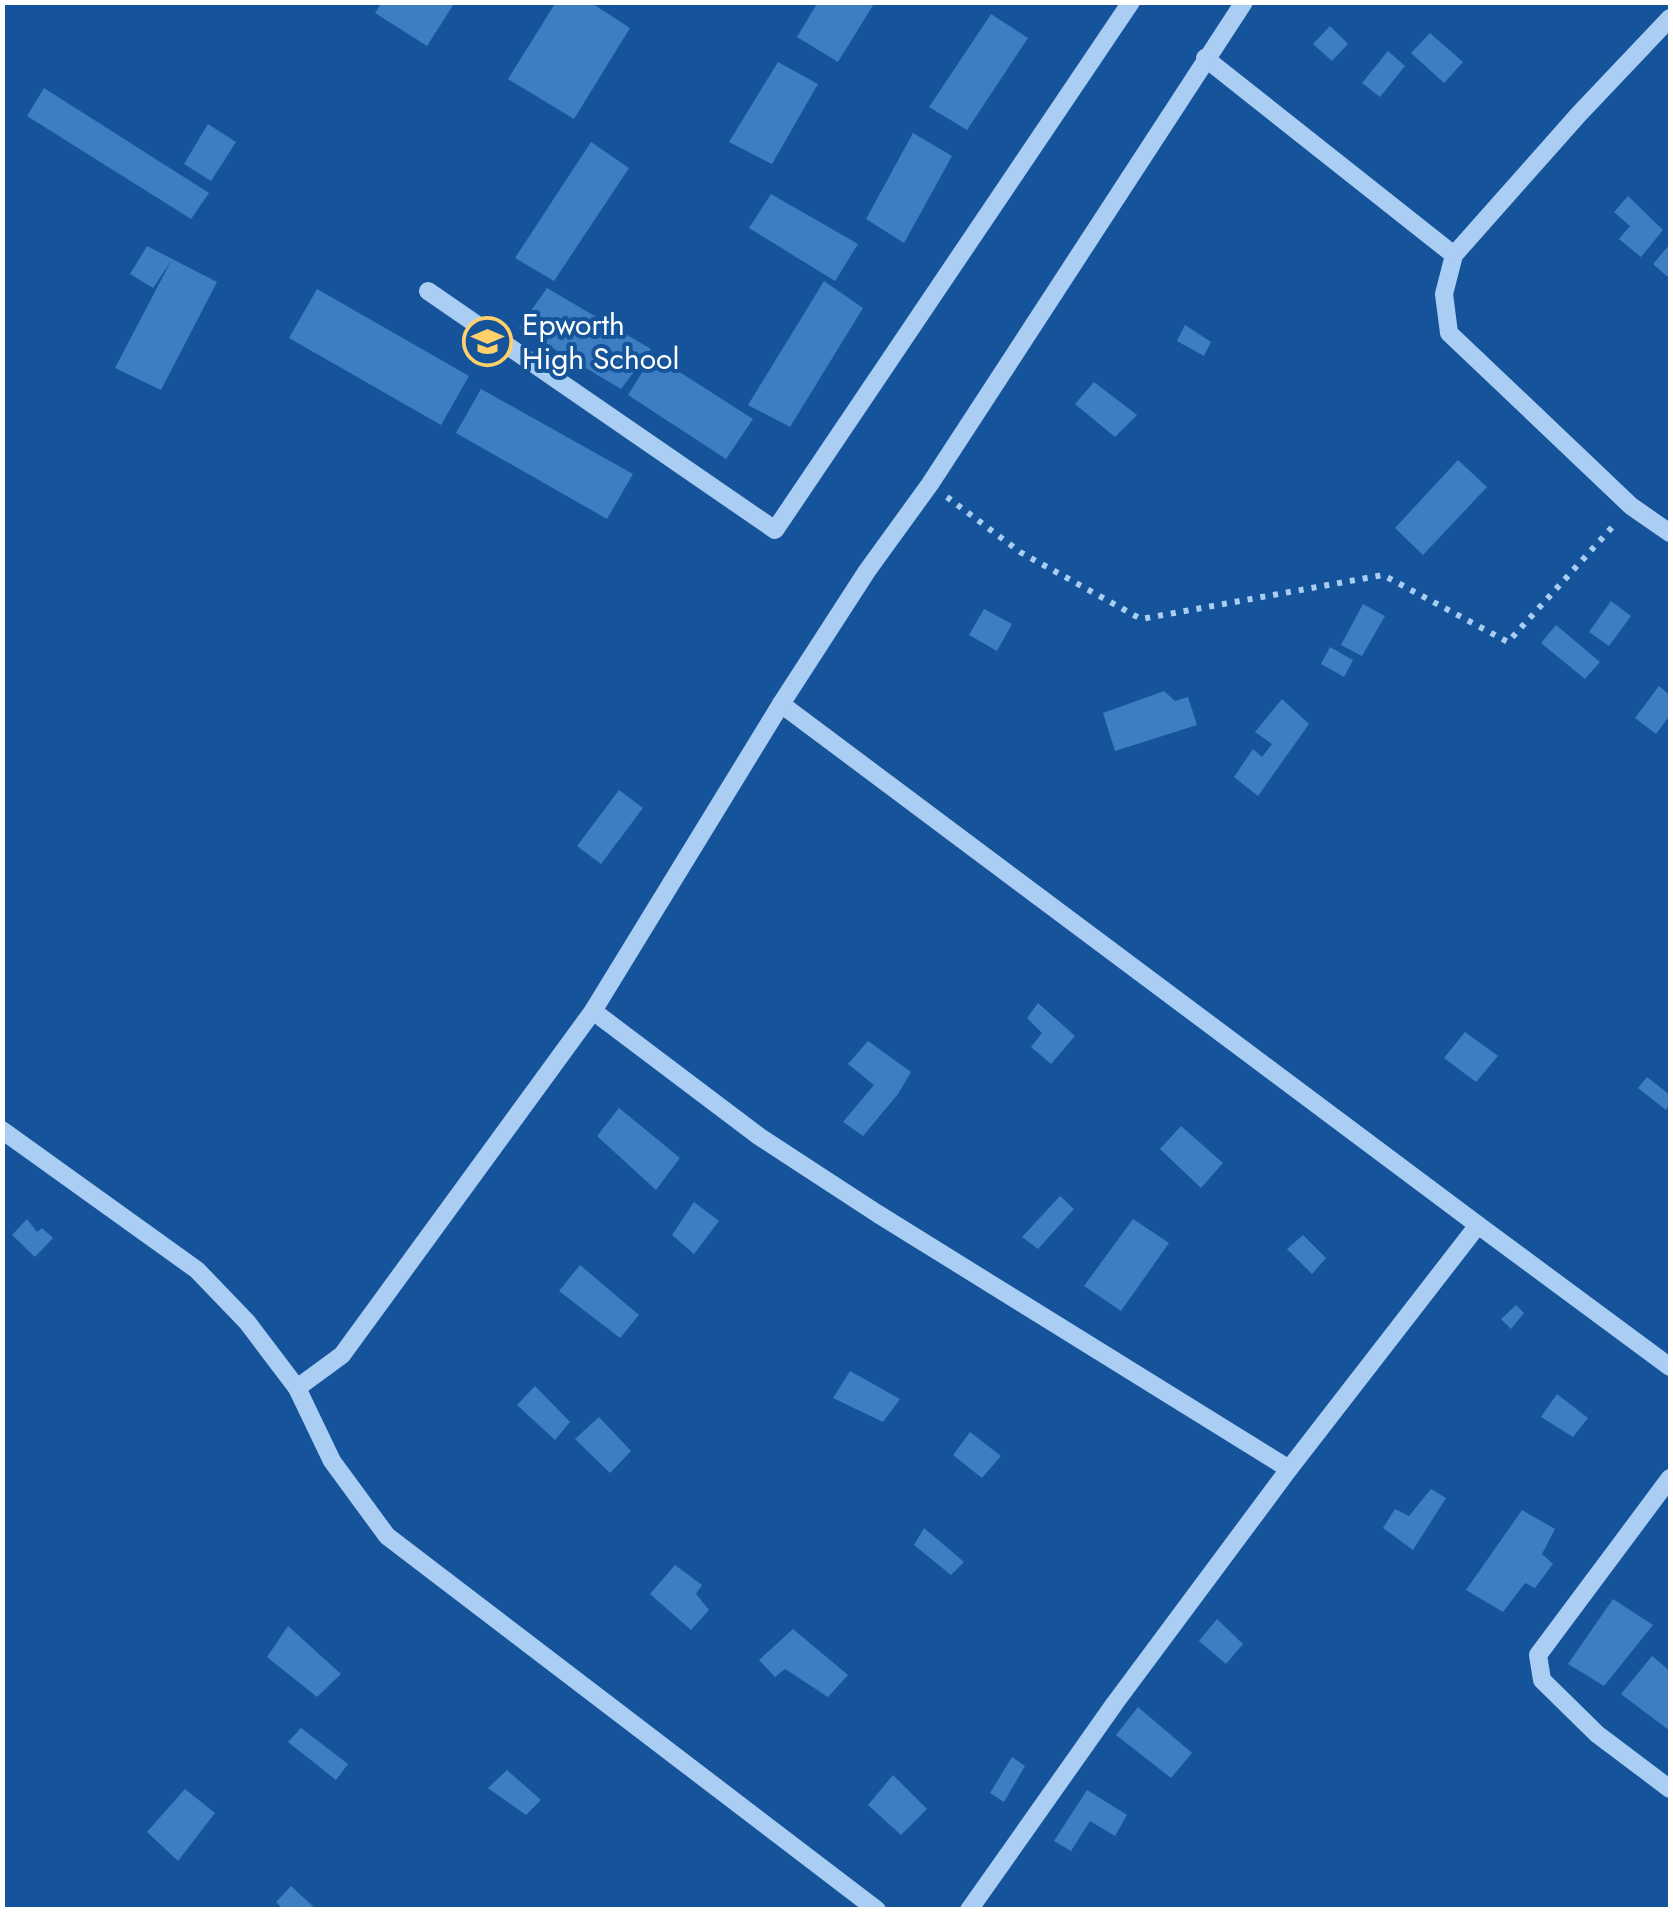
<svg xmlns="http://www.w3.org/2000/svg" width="1673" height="1912" font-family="Jost,sans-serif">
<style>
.building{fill:#3d7dc1}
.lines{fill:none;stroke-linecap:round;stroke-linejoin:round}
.path{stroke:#aacdf3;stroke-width:6;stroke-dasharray:5 8;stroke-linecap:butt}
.minor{stroke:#aacdf3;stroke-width:18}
.labels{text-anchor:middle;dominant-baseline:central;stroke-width:8;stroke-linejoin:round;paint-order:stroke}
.poi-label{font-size:30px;fill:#fff;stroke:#15549a;text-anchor:start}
</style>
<rect width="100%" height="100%" fill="#15549a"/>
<g class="building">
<polygon points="382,2 455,2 427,46 375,13"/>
<polygon points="556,2 590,2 630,28 574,119 508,79"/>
<polygon points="818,2 875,2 838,62 797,37"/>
<polygon points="991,14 1028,38 967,130 929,107"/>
<polygon points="1330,26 1348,44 1332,61 1313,44"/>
<polygon points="1430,33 1463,62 1444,83 1411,53"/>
<polygon points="1388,51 1405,66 1380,97 1362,83"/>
<polygon points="778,62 818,84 772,164 729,142"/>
<polygon points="44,88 209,193 191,219 27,116"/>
<polygon points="208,124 236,142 211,181 184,164"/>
<polygon points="913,133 952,156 904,243 866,219"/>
<polygon points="591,142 629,168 554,281 515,258"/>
<polygon points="771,194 858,244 835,281 749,228"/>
<polygon points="1628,196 1663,230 1641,257 1619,239 1630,226 1614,212"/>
<polygon points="1670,244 1670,279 1653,264"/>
<polygon points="147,246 217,282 161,390 115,368 171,261 153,288 130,274"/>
<polygon points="824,281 863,308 790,427 748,405"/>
<polygon points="547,288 651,349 621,389 519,328"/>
<polygon points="317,289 469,376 441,425 289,338"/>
<polygon points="1185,325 1211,342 1204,356 1177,341"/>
<polygon points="653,355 753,419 726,459 628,395"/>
<polygon points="1094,382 1137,415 1115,437 1075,404"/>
<polygon points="481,389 633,474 607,519 456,433"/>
<polygon points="1458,460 1487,487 1423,555 1395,528"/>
<polygon points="1611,601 1631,616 1609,646 1589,632"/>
<polygon points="1363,604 1385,616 1362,656 1341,645"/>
<polygon points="984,609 1012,624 997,651 969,635"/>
<polygon points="1556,625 1600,662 1585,679 1541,643"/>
<polygon points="1330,647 1353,660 1344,677 1321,664"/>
<polygon points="1659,686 1670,695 1670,715 1656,734 1635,718"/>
<polygon points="1164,691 1175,701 1188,697 1197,725 1115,751 1103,713"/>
<polygon points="1282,699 1309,724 1258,796 1234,777 1253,749 1262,757 1272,744 1255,732"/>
<polygon points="619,790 643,808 601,864 577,846"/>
<polygon points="1038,1003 1075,1036 1051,1064 1031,1047 1042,1033 1027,1018"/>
<polygon points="1465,1032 1498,1056 1476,1082 1444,1058"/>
<polygon points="868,1041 911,1072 898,1094 863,1136 843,1122 874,1085 848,1064"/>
<polygon points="1647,1077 1670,1095 1670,1104 1666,1110 1638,1088"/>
<polygon points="619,1108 680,1158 656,1190 597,1136"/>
<polygon points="1181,1126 1223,1163 1201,1188 1160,1149"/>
<polygon points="1060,1196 1074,1209 1038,1249 1022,1237"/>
<polygon points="694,1202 719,1221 694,1254 672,1235"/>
<polygon points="27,1219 37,1232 42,1228 53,1238 35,1257 12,1235"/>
<polygon points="1133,1219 1169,1243 1121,1311 1084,1286"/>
<polygon points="1303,1235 1326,1258 1312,1274 1287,1249"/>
<polygon points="580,1265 639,1315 620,1338 559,1291"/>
<polygon points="1516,1305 1524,1313 1511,1329 1501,1319"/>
<polygon points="850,1371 900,1399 883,1422 833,1398"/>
<polygon points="535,1386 570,1422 555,1440 517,1405"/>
<polygon points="1557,1394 1588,1418 1573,1437 1541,1417"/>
<polygon points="599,1417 631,1451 610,1473 575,1439"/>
<polygon points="970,1432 1001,1456 982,1478 953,1455"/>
<polygon points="1431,1489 1446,1498 1413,1550 1383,1528 1395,1509 1409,1516"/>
<polygon points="1522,1510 1555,1529 1542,1554 1553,1564 1535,1588 1525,1583 1503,1612 1466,1590"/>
<polygon points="924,1528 964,1562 951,1575 914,1545"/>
<polygon points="675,1565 702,1585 696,1594 709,1610 691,1630 650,1594"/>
<polygon points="1613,1599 1653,1625 1604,1686 1568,1664"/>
<polygon points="1217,1619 1243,1644 1226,1664 1199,1641"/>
<polygon points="288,1626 341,1674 317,1697 267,1657"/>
<polygon points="793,1629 848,1675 828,1697 785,1669 775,1677 759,1660"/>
<polygon points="1652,1656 1670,1671 1670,1731 1621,1694"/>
<polygon points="1138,1707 1192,1753 1171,1778 1116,1735"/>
<polygon points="301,1728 348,1764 336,1780 288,1742"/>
<polygon points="1012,1757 1025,1766 1004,1802 990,1793"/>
<polygon points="507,1770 541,1800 526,1815 488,1788"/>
<polygon points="893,1775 927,1809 901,1835 868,1805"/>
<polygon points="185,1789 215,1813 178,1861 147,1832"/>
<polygon points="1087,1790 1127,1815 1115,1836 1090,1821 1071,1851 1054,1841"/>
<polygon points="291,1886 317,1910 284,1910 276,1902"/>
</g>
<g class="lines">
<polyline class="path" points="947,497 1020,552 1141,619 1383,575 1508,642 1615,524"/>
<g class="minor">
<polyline points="1670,18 1579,114 1454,255 1444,294 1449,333 1631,506 1670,533"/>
<polyline points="1205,58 1454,255"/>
<polyline points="428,291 775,530 1131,2"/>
<polyline points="593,1011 760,1137 878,1214 1289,1469 1478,1225 781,704"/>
<polyline points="2,1130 197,1270 247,1322 297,1388 332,1461 387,1536 877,1910"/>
<polyline points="1478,1225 1670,1367"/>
<polyline points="297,1388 342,1355 593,1011 781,704 867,571 930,484 1244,2"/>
<polyline points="1670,1478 1538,1655 1542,1680 1597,1734 1670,1789"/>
<polyline points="969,1910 1115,1703 1289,1469"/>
</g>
</g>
<defs>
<symbol id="school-ring" viewBox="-11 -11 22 22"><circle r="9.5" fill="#15549a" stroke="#ffd06b" stroke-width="1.5"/><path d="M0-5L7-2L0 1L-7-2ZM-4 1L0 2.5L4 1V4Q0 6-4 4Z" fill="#ffd06b"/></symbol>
</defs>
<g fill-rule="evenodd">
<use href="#school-ring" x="460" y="314" width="55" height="55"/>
</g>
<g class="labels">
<g class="poi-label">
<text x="522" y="324">Epworth<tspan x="522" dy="34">High School</tspan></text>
</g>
</g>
<rect width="1673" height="1912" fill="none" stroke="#ffffff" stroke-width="10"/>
</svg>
